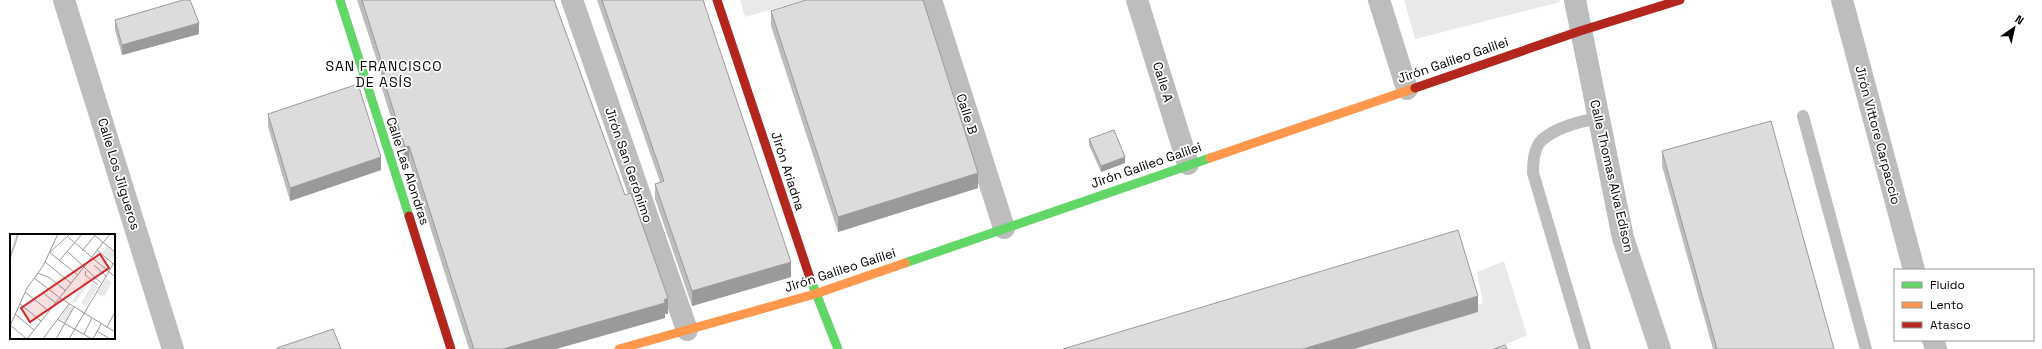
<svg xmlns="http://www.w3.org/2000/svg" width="2042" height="349" font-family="'Space Grotesk',sans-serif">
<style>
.green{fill:#e9e9e9}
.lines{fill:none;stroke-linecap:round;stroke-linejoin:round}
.lane{stroke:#bdbdbd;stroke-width:12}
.street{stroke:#bdbdbd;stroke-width:22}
.fast{stroke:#63d668;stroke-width:9}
.slow{stroke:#ff974d;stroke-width:9}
.jam{stroke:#b3261e;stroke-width:9}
.wall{fill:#bdbdbd}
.shaded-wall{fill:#9a9a9a}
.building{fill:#dcdcdc;stroke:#9a9a9a}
.labels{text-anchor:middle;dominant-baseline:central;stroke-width:3.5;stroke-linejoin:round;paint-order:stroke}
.street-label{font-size:13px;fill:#000;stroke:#fff}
.neighbourhood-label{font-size:14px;letter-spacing:1px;fill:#000;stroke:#fff}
.inset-river{fill:none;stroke:#bbb;stroke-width:2}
.inset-road{fill:none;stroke:#999;stroke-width:1}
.view{fill:#d62828;fill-opacity:0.15;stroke:#d62828;stroke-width:2}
.inset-edge{fill:none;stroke:#000;stroke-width:2}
</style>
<rect width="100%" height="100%" fill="#fff"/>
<g class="green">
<polygon points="740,0 805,0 745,17"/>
<polygon points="1404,0 1559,0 1560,2 1415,39"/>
<polygon points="1504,261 1527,335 1496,349 1338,349 1483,303 1477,272"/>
</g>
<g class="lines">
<g class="lane">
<polyline points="1803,116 1866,349"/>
<path d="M1585,349L1533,173C1533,162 1534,147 1542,140C1555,128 1582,121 1598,118"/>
</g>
<g class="street">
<polyline points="64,0 173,349"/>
<polyline points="572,0 687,330"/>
<polyline points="931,0 1004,228"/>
<polyline points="1137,0 1188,164"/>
<polyline points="1379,0 1407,89"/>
<polyline points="1575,0 1623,238 1660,349"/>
<polyline points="1842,0 1914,270"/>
<polyline points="1933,340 1936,349"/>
</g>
<g class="fast">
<polyline points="340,0 409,216"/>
<polyline points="905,263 1210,158"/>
<polyline points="810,278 838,349"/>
</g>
<g class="slow">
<polyline points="1210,158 1415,88"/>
<polyline points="619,349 815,294 905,263"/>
</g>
<g class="jam">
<polyline points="717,0 810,278"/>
<polyline points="1415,88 1580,31 1680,0"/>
<polyline points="409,216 451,349"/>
</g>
</g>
<g class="wall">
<polygon points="357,0 554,0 668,314 665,314 665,318 556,349 469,349 409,161 405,162 382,89 382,76"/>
<polygon points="597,0 703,0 791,277 692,306 655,199 655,184 660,182"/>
<polygon points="771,11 978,188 838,232 771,26"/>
<polygon points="115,20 199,34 122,55 115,30"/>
<polygon points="268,114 381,170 290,201 268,127"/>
<polygon points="1089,139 1125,163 1101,172 1089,145"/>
<polygon points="1662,151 1834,349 1713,349 1662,166"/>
</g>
<g class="shaded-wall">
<polygon points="199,23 199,34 122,55 122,45"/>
<polygon points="409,146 409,161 405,162 405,147"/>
<polygon points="381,157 381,170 290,201 290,188"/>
<polygon points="1125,157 1125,163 1101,172 1101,166"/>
<polygon points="978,173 978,188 838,232 838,217"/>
<polygon points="791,262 791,277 692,306 692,291"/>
<polygon points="1478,296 1478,312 1354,349 1303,349"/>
<polygon points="668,298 668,314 665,314 665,318 556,349 503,349"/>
</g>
<g class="building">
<polygon points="183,0 190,0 199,23 122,45 115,20"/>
<polygon points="362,0 554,0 625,195 631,193 668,298 664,300 665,303 503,349 474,349 409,146 405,147 382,74 385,73"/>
<polygon points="602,0 703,0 791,262 692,291 655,184 664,181"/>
<polygon points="806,0 923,0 978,173 838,217 771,11"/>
<polygon points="358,84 381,157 290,188 268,114"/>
<polygon points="1771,121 1834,349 1717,349 1662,151"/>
<polygon points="1114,130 1125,157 1101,166 1089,139"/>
<polygon points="1458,230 1478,296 1303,349 1063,349"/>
<polygon points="333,329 341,349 277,349 277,348"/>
<polygon points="1505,345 1507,349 1494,349"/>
</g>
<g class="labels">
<g class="street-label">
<text transform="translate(1453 60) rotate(-19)">Jirón Galileo Galilei</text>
<text transform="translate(1163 82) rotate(73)">Calle A</text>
<text transform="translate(967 114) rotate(72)">Calle B</text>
<text transform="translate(1878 135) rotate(75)">Jirón Vittore Carpaccio</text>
<text transform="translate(629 165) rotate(71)">Jirón San Gerónimo</text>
<text transform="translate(1146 165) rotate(-19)">Jirón Galileo Galilei</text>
<text transform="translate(408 171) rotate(72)">Calle Las Alondras</text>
<text transform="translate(788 171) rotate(72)">Jirón Ariadna</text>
<text transform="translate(119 174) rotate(73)">Calle Los Jilgueros</text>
<text transform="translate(1612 176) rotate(77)">Calle Thomas Alva Edison</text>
<text transform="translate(840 270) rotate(-18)">Jirón Galileo Galilei</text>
</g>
<g class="neighbourhood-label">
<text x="384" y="66">SAN FRANCISCO<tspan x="384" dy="16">DE ASÍS</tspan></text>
</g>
</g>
<g transform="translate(10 234)">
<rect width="105" height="105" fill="#fff"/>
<path d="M97,12L105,19L102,28L92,19ZM96,44L102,48L94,63L87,59ZM76,45L79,47L66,68L61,69ZM83,49L88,53L76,72L71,69ZM59,71L63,74L55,88L49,85Z" fill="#e9e9e9"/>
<path class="inset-river" d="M0,24L8,0"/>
<path class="inset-road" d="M83,0L105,18M58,3L105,43M87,16L103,30M57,17L91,49M72,17L86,0M39,18L68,41M40,18L60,0M50,26L72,0M35,28L61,49M84,31L96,42M76,37L75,41L88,51M28,39L40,44L56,57M24,44L50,64L105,98M15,58L39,77M32,58L46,69M10,70L31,87M5,80L24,96M47,85L82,105M0,91L17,105M0,92L17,54L33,32L48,0M97,93L105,78M87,97L100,105M74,100L82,84M17,105L100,0M33,105L59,70M46,105L64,73M59,105L105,27M83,105L91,90"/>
<path class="view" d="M90,20L99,34L20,88L11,74Z"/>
<rect width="105" height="105" class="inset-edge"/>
</g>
<rect x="1894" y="269" width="140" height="72" fill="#ffffff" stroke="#999999"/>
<rect x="1902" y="282" width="20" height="6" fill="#63d668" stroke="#999999"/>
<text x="1930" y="289" font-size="12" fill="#000000">Fluido</text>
<rect x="1902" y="302" width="20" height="6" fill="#ff974d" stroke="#999999"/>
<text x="1930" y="309" font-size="12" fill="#000000">Lento</text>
<rect x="1902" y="322" width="20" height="6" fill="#b3261e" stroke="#999999"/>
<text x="1930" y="329" font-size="12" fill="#000000">Atasco</text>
<g transform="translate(2014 28) rotate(34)" stroke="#ffffff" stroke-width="3" paint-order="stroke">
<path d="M0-3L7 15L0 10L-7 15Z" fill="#000000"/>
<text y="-6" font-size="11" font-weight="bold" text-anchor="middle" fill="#000000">N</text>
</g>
</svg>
